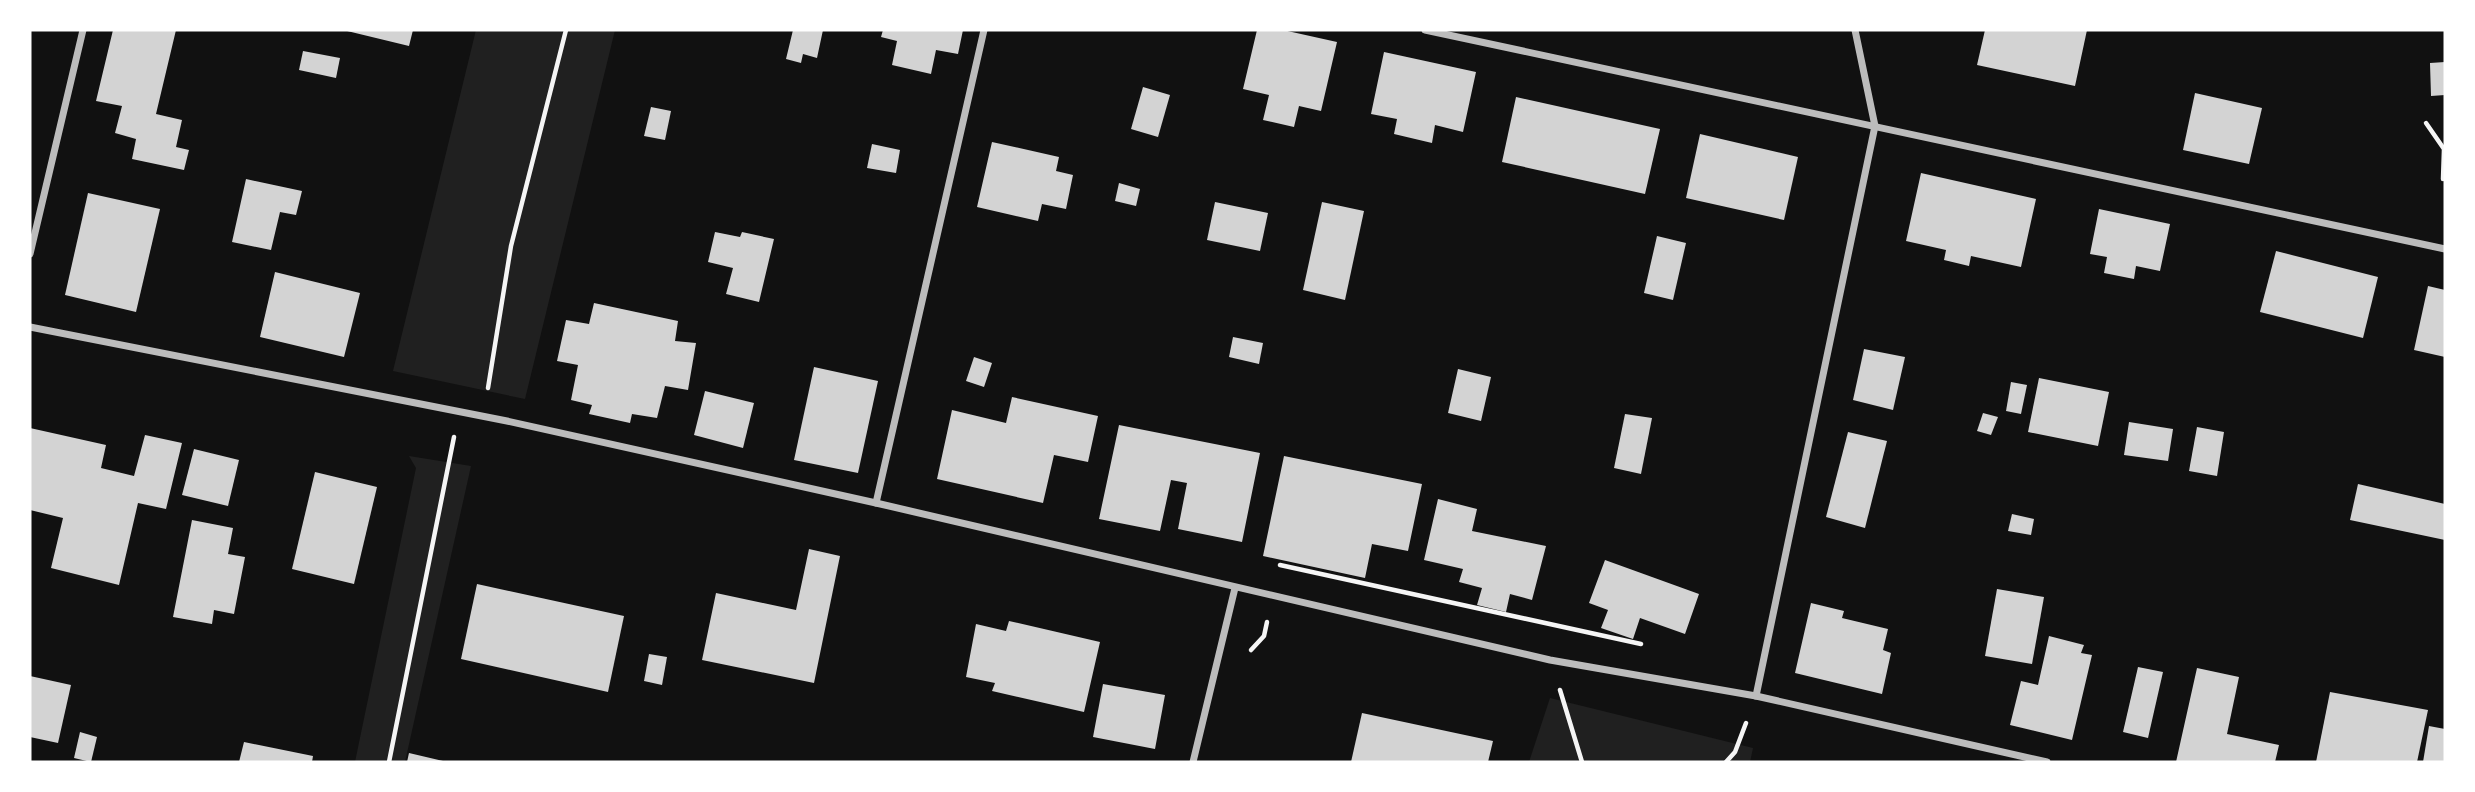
<svg xmlns="http://www.w3.org/2000/svg" width="2475" height="792" font-family="Mulish,sans-serif">
<style>
.green{fill:#202020}
.building{fill:#d3d3d3}
.lines{fill:none;stroke-linecap:round;stroke-linejoin:round}
.path{stroke:#f5f5f5;stroke-width:4.5}
.minor{stroke:#bcbcbc;stroke-width:7}
</style>
<rect width="100%" height="100%" fill="#111"/>
<g class="green">
<polygon points="476,30 615,30 525,399 393,371"/>
<polygon points="409,456 471,466 405,762 355,762 416,468"/>
<polygon points="1550,698 1753,748 1750,762 1529,762"/>
</g>
<g class="building">
<polygon points="113,30 176,30 156,114 182,120 176,147 189,150 184,170 132,159 136,139 115,133 122,106 96,101"/>
<polygon points="343,30 413,30 409,46"/>
<polygon points="793,30 823,30 817,58 803,54 801,63 786,59"/>
<polygon points="883,30 963,30 958,54 936,50 931,74 892,65 897,41 881,37"/>
<polygon points="1257,30 1283,30 1337,42 1321,111 1299,106 1294,127 1263,120 1269,95 1243,89"/>
<polygon points="1985,30 2087,30 2075,86 1977,65"/>
<polygon points="303,51 340,58 336,78 299,70"/>
<polygon points="1384,52 1476,72 1463,132 1435,125 1432,143 1394,134 1397,119 1371,114"/>
<polygon points="2445,62 2445,95 2431,96 2430,63"/>
<polygon points="1143,87 1170,95 1158,137 1131,129"/>
<polygon points="2195,93 2262,108 2249,164 2183,150"/>
<polygon points="1516,97 1660,129 1645,194 1502,162"/>
<polygon points="651,107 671,111 665,140 644,136"/>
<polygon points="1700,134 1798,157 1784,220 1686,198"/>
<polygon points="992,142 1059,157 1056,171 1073,175 1066,209 1042,204 1038,221 977,207"/>
<polygon points="872,144 900,150 896,173 867,168"/>
<polygon points="1921,173 2036,199 2021,267 1971,256 1969,266 1944,260 1946,250 1906,241"/>
<polygon points="246,179 302,191 296,215 280,212 271,250 232,242"/>
<polygon points="1119,183 1140,189 1136,206 1115,201"/>
<polygon points="88,193 160,209 136,312 65,295"/>
<polygon points="1215,202 1268,213 1260,251 1207,240"/>
<polygon points="1322,202 1364,211 1345,300 1303,290"/>
<polygon points="2099,209 2170,224 2160,271 2136,266 2134,279 2104,273 2107,257 2090,254"/>
<polygon points="715,232 740,237 742,232 774,239 759,302 726,294 733,268 708,262"/>
<polygon points="1657,236 1686,243 1673,300 1644,293"/>
<polygon points="2276,251 2378,277 2363,338 2260,312"/>
<polygon points="275,272 360,293 344,357 260,337"/>
<polygon points="2428,286 2445,290 2445,357 2414,350"/>
<polygon points="594,303 678,321 675,341 696,343 688,390 665,386 657,418 632,414 630,423 589,414 592,405 571,400 578,365 557,361 566,320 589,324"/>
<polygon points="1233,337 1263,343 1259,364 1229,357"/>
<polygon points="1864,349 1905,357 1893,410 1853,400"/>
<polygon points="974,357 992,363 984,387 966,381"/>
<polygon points="814,367 878,381 858,473 794,460"/>
<polygon points="1458,369 1491,377 1481,421 1448,413"/>
<polygon points="2039,378 2109,392 2098,446 2028,432"/>
<polygon points="2011,382 2027,385 2021,414 2006,411"/>
<polygon points="705,391 754,403 743,448 694,435"/>
<polygon points="1012,397 1098,416 1088,462 1054,455 1043,503 937,479 952,410 1006,423"/>
<polygon points="1983,413 1998,417 1991,435 1977,431"/>
<polygon points="1625,414 1652,418 1641,474 1614,468"/>
<polygon points="2129,422 2173,429 2168,461 2124,455"/>
<polygon points="1119,425 1260,453 1242,542 1178,529 1187,483 1171,480 1160,531 1099,519"/>
<polygon points="2197,427 2224,432 2217,476 2189,471"/>
<polygon points="30,428 106,445 101,468 134,476 145,435 182,443 166,509 138,503 119,585 51,568 63,518 30,510"/>
<polygon points="1848,432 1887,441 1865,528 1826,517"/>
<polygon points="194,449 239,460 228,506 182,495"/>
<polygon points="1284,456 1422,484 1408,551 1372,544 1365,578 1263,556"/>
<polygon points="315,472 377,487 354,584 292,569"/>
<polygon points="2358,484 2445,504 2445,540 2350,520"/>
<polygon points="1438,499 1477,509 1472,531 1546,546 1532,600 1510,594 1506,612 1477,605 1482,588 1459,582 1463,569 1424,560"/>
<polygon points="2012,514 2034,519 2031,535 2008,531"/>
<polygon points="192,520 233,528 228,554 245,557 234,614 214,610 212,624 173,617"/>
<polygon points="809,549 840,556 814,683 702,660 716,593 796,610"/>
<polygon points="1605,560 1699,594 1685,634 1640,618 1633,639 1601,628 1608,610 1589,603"/>
<polygon points="477,584 624,616 608,692 461,659"/>
<polygon points="1997,589 2044,597 2032,664 1985,656"/>
<polygon points="1811,603 1844,611 1842,618 1888,629 1883,650 1891,653 1882,694 1795,673"/>
<polygon points="1009,621 1100,642 1084,712 992,691 995,683 966,677 976,624 1006,631"/>
<polygon points="2049,636 2084,645 2081,653 2092,655 2072,740 2010,725 2021,681 2038,685"/>
<polygon points="649,654 667,657 662,685 644,681"/>
<polygon points="2138,667 2163,672 2148,738 2123,732"/>
<polygon points="2197,668 2239,677 2227,734 2279,745 2275,762 2176,762"/>
<polygon points="30,676 71,685 58,743 30,737"/>
<polygon points="1103,684 1165,695 1155,749 1093,737"/>
<polygon points="2330,692 2428,710 2417,762 2316,762"/>
<polygon points="1362,713 1493,741 1488,762 1351,762"/>
<polygon points="2429,726 2445,729 2445,762 2423,762"/>
<polygon points="80,732 97,737 91,762 74,758"/>
<polygon points="244,742 313,756 312,762 239,762"/>
<polygon points="409,753 443,761 443,762 407,762"/>
</g>
<g class="lines">
<g class="path">
<polyline points="2426,123 2444,149 2443,179"/>
<polyline points="488,388 511,246 566,30"/>
<polyline points="1280,565 1641,644"/>
<polyline points="1251,650 1264,636 1267,622"/>
<polyline points="1560,690 1582,762"/>
<polyline points="389,762 454,437"/>
<polyline points="1726,762 1735,752 1746,723"/>
</g>
<g class="minor">
<polyline points="1425,30 2445,249"/>
<polyline points="30,254 83,30"/>
<polyline points="30,327 507,421 876,503 1550,660 1756,696 2047,762"/>
<polyline points="876,503 984,30"/>
<polyline points="1756,696 1875,126 1855,30"/>
<polyline points="1193,762 1235,588"/>
</g>
</g>
<rect width="2475" height="792" fill="none" stroke="#ffffff" stroke-width="63"/>
</svg>
